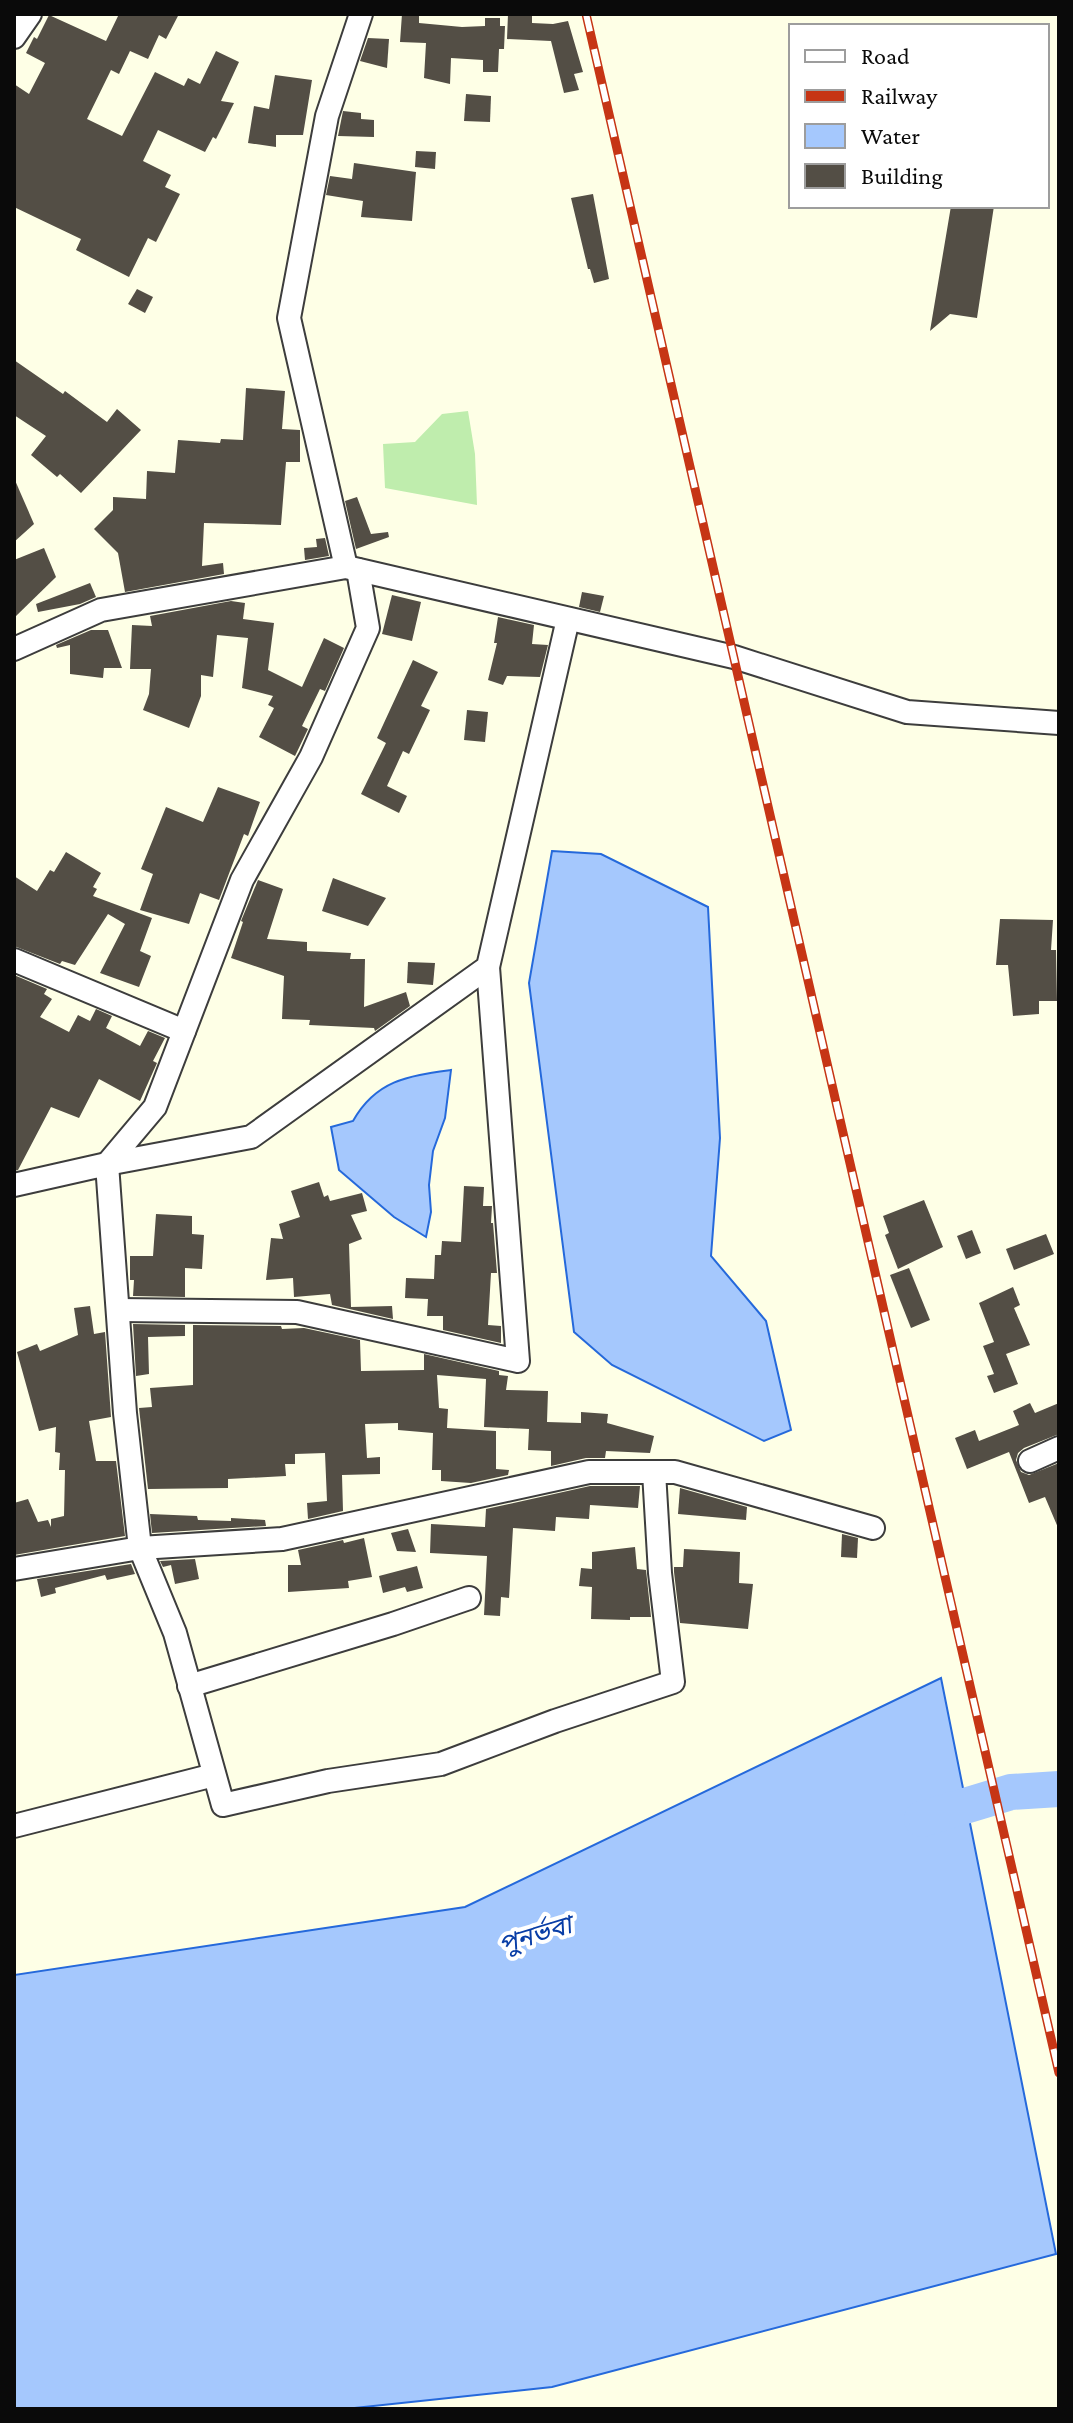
<svg xmlns="http://www.w3.org/2000/svg" width="1073" height="2423" font-family="'Crimson Pro','Noto Sans Bengali',serif">
<style>
.green{fill:#bfedad}
.water{fill:#a5c8fd;stroke:#2569db;stroke-width:2}
.lines{fill:none;stroke-linecap:round;stroke-linejoin:round}
.river{stroke:#a5c8fd;stroke-width:36}
.building{fill:#534e45}
.street-casing{stroke:#3d3d3d;stroke-width:26}
.street{stroke:#fff;stroke-width:22}
.rail-casing{stroke:#c63515;stroke-width:9}
.rail{stroke:#fff;stroke-width:6;stroke-dasharray:18;stroke-linecap:butt}
.labels{text-anchor:middle;dominant-baseline:central;stroke-width:8;stroke-linejoin:round;paint-order:stroke}
.water-label{font-size:26px;font-style:italic;fill:#083da6;stroke:#fff}
</style>
<rect width="100%" height="100%" fill="#feffe6"/>
<polygon class="green" points="468,411 475,454 477,505 385,488 383,444 415,442 442,414"/>
<g class="water">
<polygon points="552,851 601,854 708,907 720,1138 711,1256 766,1321 791,1430 764,1441 612,1365 574,1332 529,983"/>
<path d="M451,1070L445,1118L433,1151L429,1185L431,1212L426,1237L394,1217L339,1170L331,1127L353,1121C376,1080 408,1076 451,1070Z"/>
<polygon points="941,1678 1056,2254 552,2387 345,2409 14,2409 14,1975 465,1907"/>
</g>
<g class="lines">
<polyline class="river" points="922,1819 1011,1792 1059,1789"/>
</g>
<g class="building">
<polygon points="119,14 179,14 166,39 159,35 148,59 130,51 119,74 111,70 87,119 122,136 155,72 184,86 188,78 200,84 216,51 239,62 221,101 234,103 216,139 213,137 205,152 158,130 143,161 171,175 165,187 180,194 156,242 148,238 129,277 76,250 81,239 14,207 14,84 29,94 45,63 26,53 34,37 37,39 49,15 106,41"/>
<polygon points="402,14 419,14 419,23 462,27 485,26 485,18 500,18 500,26 505,26 504,49 499,49 498,72 483,72 483,60 451,58 450,84 424,78 426,43 400,42"/>
<polygon points="508,14 532,14 532,23 553,24 568,21 583,72 574,74 579,90 564,93 551,41 507,39"/>
<polygon points="368,38 389,39 387,68 360,61"/>
<polygon points="275,75 312,80 303,135 276,135 276,147 248,143 254,106 269,109"/>
<polygon points="466,94 491,96 490,122 464,121"/>
<polygon points="343,111 361,113 361,119 374,120 374,137 338,136"/>
<polygon points="416,151 436,152 435,169 415,167"/>
<polygon points="354,163 416,172 412,221 361,217 363,201 326,195 330,176 352,179"/>
<polygon points="593,194 609,279 594,283 590,269 588,269 571,198"/>
<polygon points="951,206 994,206 977,318 950,314 930,331"/>
<polygon points="137,289 153,297 145,313 128,304"/>
<polygon points="14,360 63,394 65,391 107,422 117,409 141,430 81,493 60,474 57,477 31,455 46,436 14,415"/>
<polygon points="246,388 285,391 282,429 300,430 300,462 286,462 281,525 204,523 202,566 223,563 224,574 125,592 118,553 94,529 113,510 113,497 146,499 147,471 175,473 178,440 220,443 221,439 243,440"/>
<polygon points="14,478 34,524 14,542"/>
<polygon points="357,497 371,534 388,532 389,537 356,549 345,501"/>
<polygon points="325,538 329,556 305,560 304,548 317,547 316,539"/>
<polygon points="44,548 56,577 14,618 14,560"/>
<polygon points="90,583 96,597 80,604 38,612 36,604"/>
<polygon points="582,592 604,596 600,612 579,607"/>
<polygon points="392,595 421,602 412,641 382,634"/>
<polygon points="231,601 245,603 243,619 274,623 268,670 302,687 324,638 344,648 325,691 320,689 302,726 308,729 295,756 259,737 274,708 268,705 273,696 242,688 248,638 217,635 213,677 201,675 201,696 189,728 143,710 149,694 151,669 130,669 132,625 152,626 150,616"/>
<polygon points="498,617 534,625 532,644 548,645 540,677 507,676 503,685 488,680 497,643 494,643"/>
<polygon points="91,630 108,630 122,668 104,668 103,678 70,674 70,645 57,648 56,645"/>
<polygon points="413,660 438,672 421,706 430,710 409,754 403,751 387,786 407,796 399,813 361,794 386,743 377,738"/>
<polygon points="467,710 488,712 485,742 464,740"/>
<polygon points="218,787 260,802 248,836 244,834 219,900 200,893 189,924 140,910 153,874 141,869 166,807 203,822"/>
<polygon points="66,852 101,873 93,887 97,889 93,896 152,918 140,951 151,956 139,987 100,973 125,924 108,914 75,965 62,961 60,964 14,946 14,876 37,891 50,870 54,872"/>
<polygon points="333,878 386,898 368,926 322,911"/>
<polygon points="258,880 283,889 267,939 307,942 307,951 351,953 350,959 365,959 364,1007 406,992 410,1006 375,1031 374,1028 309,1025 310,1020 282,1019 284,976 231,958 243,922 241,921"/>
<polygon points="1000,919 1053,920 1051,950 1056,950 1057,1001 1039,1001 1039,1014 1013,1016 1008,965 996,965"/>
<polygon points="408,962 435,963 433,985 407,983"/>
<polygon points="14,975 47,989 44,994 52,999 40,1017 69,1032 78,1015 90,1021 96,1009 112,1016 106,1028 140,1046 148,1031 165,1038 153,1061 157,1063 140,1101 99,1079 79,1118 51,1107 18,1170 14,1171"/>
<polygon points="319,1182 324,1197 328,1195 330,1201 362,1193 367,1211 351,1215 362,1239 349,1244 351,1307 392,1306 393,1319 332,1305 330,1294 294,1297 293,1278 266,1280 271,1238 283,1239 279,1224 300,1217 291,1191"/>
<polygon points="464,1186 484,1187 483,1206 492,1206 491,1223 493,1223 497,1273 491,1273 488,1325 501,1326 501,1343 443,1330 443,1316 427,1316 428,1299 405,1298 406,1278 434,1279 435,1255 441,1255 442,1241 461,1242"/>
<polygon points="924,1200 943,1247 898,1269 885,1235 889,1233 883,1216"/>
<polygon points="156,1214 192,1216 192,1234 204,1235 202,1269 185,1268 185,1297 133,1296 134,1280 130,1280 130,1256 153,1256"/>
<polygon points="972,1230 981,1253 966,1259 957,1236"/>
<polygon points="1046,1234 1054,1254 1014,1270 1006,1249"/>
<polygon points="909,1268 930,1320 911,1328 890,1275"/>
<polygon points="1013,1287 1020,1305 1014,1308 1030,1345 1006,1354 1018,1384 994,1393 987,1376 994,1374 983,1346 994,1342 979,1303"/>
<polygon points="90,1306 94,1334 105,1332 111,1417 89,1421 96,1461 116,1461 125,1536 14,1555 14,1503 28,1499 38,1522 48,1520 51,1527 51,1519 64,1516 65,1470 59,1470 60,1453 55,1452 56,1427 39,1431 17,1352 37,1344 40,1351 78,1335 74,1308"/>
<polygon points="133,1324 185,1325 185,1336 148,1337 149,1374 136,1376"/>
<polygon points="193,1325 281,1326 282,1329 304,1328 360,1340 361,1371 424,1370 424,1354 499,1371 499,1375 508,1376 506,1390 548,1391 547,1422 581,1423 581,1412 608,1414 607,1423 654,1436 650,1453 606,1451 605,1458 586,1458 551,1466 551,1451 528,1450 529,1429 484,1427 486,1379 437,1375 439,1408 448,1409 447,1428 496,1431 496,1469 509,1470 508,1475 471,1483 441,1481 441,1470 432,1470 433,1433 398,1430 398,1423 365,1424 367,1458 380,1457 380,1474 342,1475 343,1511 308,1519 307,1503 327,1501 325,1453 295,1454 295,1464 285,1464 286,1476 228,1479 228,1488 148,1489 139,1408 152,1407 150,1388 193,1385"/>
<polygon points="1030,1403 1035,1413 1059,1403 1059,1434 1024,1448 1018,1453 1016,1460 1021,1472 1029,1475 1059,1463 1059,1530 1045,1497 1029,1503 1009,1452 967,1469 955,1438 975,1430 979,1441 1019,1425 1013,1411"/>
<polygon points="590,1486 640,1486 638,1508 590,1505 589,1519 556,1517 555,1531 513,1528 509,1598 501,1597 500,1616 484,1615 487,1556 430,1553 431,1524 485,1527 486,1509"/>
<polygon points="680,1488 747,1507 746,1520 678,1514"/>
<polygon points="150,1514 197,1516 198,1520 231,1521 231,1518 265,1520 266,1526 152,1533"/>
<polygon points="408,1529 416,1552 397,1551 391,1533"/>
<polygon points="842,1534 858,1538 857,1558 841,1557"/>
<polygon points="364,1538 372,1577 348,1581 349,1588 288,1592 288,1565 301,1565 298,1550 343,1540 344,1543"/>
<polygon points="635,1547 637,1569 646,1570 651,1617 630,1617 630,1620 591,1619 592,1587 579,1586 581,1568 592,1569 592,1552"/>
<polygon points="684,1549 740,1552 739,1583 753,1584 748,1629 680,1623 674,1572 674,1567 683,1567"/>
<polygon points="195,1559 199,1579 175,1584 171,1565 163,1567 160,1561"/>
<polygon points="131,1564 135,1574 107,1580 105,1575 55,1588 56,1593 41,1597 37,1579"/>
<polygon points="417,1566 423,1588 407,1592 405,1587 383,1593 379,1576"/>
</g>
<g class="lines">
<defs>
<g id="street">
<polyline points="14,37 30,14"/>
<polyline points="346,567 289,318 327,116 361,14"/>
<polyline points="358,570 368,628 311,757 242,880 155,1107 107,1164 251,1137 488,967 568,619"/>
<polyline points="14,649 101,610 346,567 734,657 907,712 1059,723"/>
<polyline points="14,960 184,1031"/>
<polyline points="14,1185 107,1164 125,1413 140,1548 175,1633 223,1805 328,1781 441,1764 555,1721 673,1682 660,1573 654,1472"/>
<polyline points="118,1310 297,1312 518,1361 488,967"/>
<polyline points="1030,1461 1059,1448"/>
<polyline points="14,1569 140,1548 282,1539 589,1472 675,1472 873,1528"/>
<polyline points="189,1686 393,1624 469,1598"/>
<polyline points="14,1826 214,1775"/>
</g>
</defs>
<use href="#street" class="street-casing"/>
<use href="#street" class="street"/>
<defs>
<polyline id="rail" points="586,14 1059,2073"/>
</defs>
<use href="#rail" class="rail-casing"/>
<use href="#rail" class="rail"/>
</g>
<g class="labels">
<g class="water-label">
<text transform="translate(535 1935) rotate(-17)">পুনর্ভবা</text>
</g>
</g>
<rect width="1073" height="2423" fill="none" stroke="#0a0a0a" stroke-width="32"/>
<rect x="789" y="24" width="260" height="184" fill="#ffffff" stroke="#9d9d9d" stroke-width="2"/>
<rect x="805" y="50" width="40" height="12" fill="#ffffff" stroke="#9d9d9d" stroke-width="2"/>
<text x="861" y="64" font-size="24" fill="#0a0a0a">Road</text>
<rect x="805" y="90" width="40" height="12" fill="#c63515" stroke="#9d9d9d" stroke-width="2"/>
<text x="861" y="104" font-size="24" fill="#0a0a0a">Railway</text>
<rect x="805" y="124" width="40" height="24" fill="#a5c8fd" stroke="#9d9d9d" stroke-width="2"/>
<text x="861" y="144" font-size="24" fill="#0a0a0a">Water</text>
<rect x="805" y="164" width="40" height="24" fill="#534e45" stroke="#9d9d9d" stroke-width="2"/>
<text x="861" y="184" font-size="24" fill="#0a0a0a">Building</text>
</svg>
